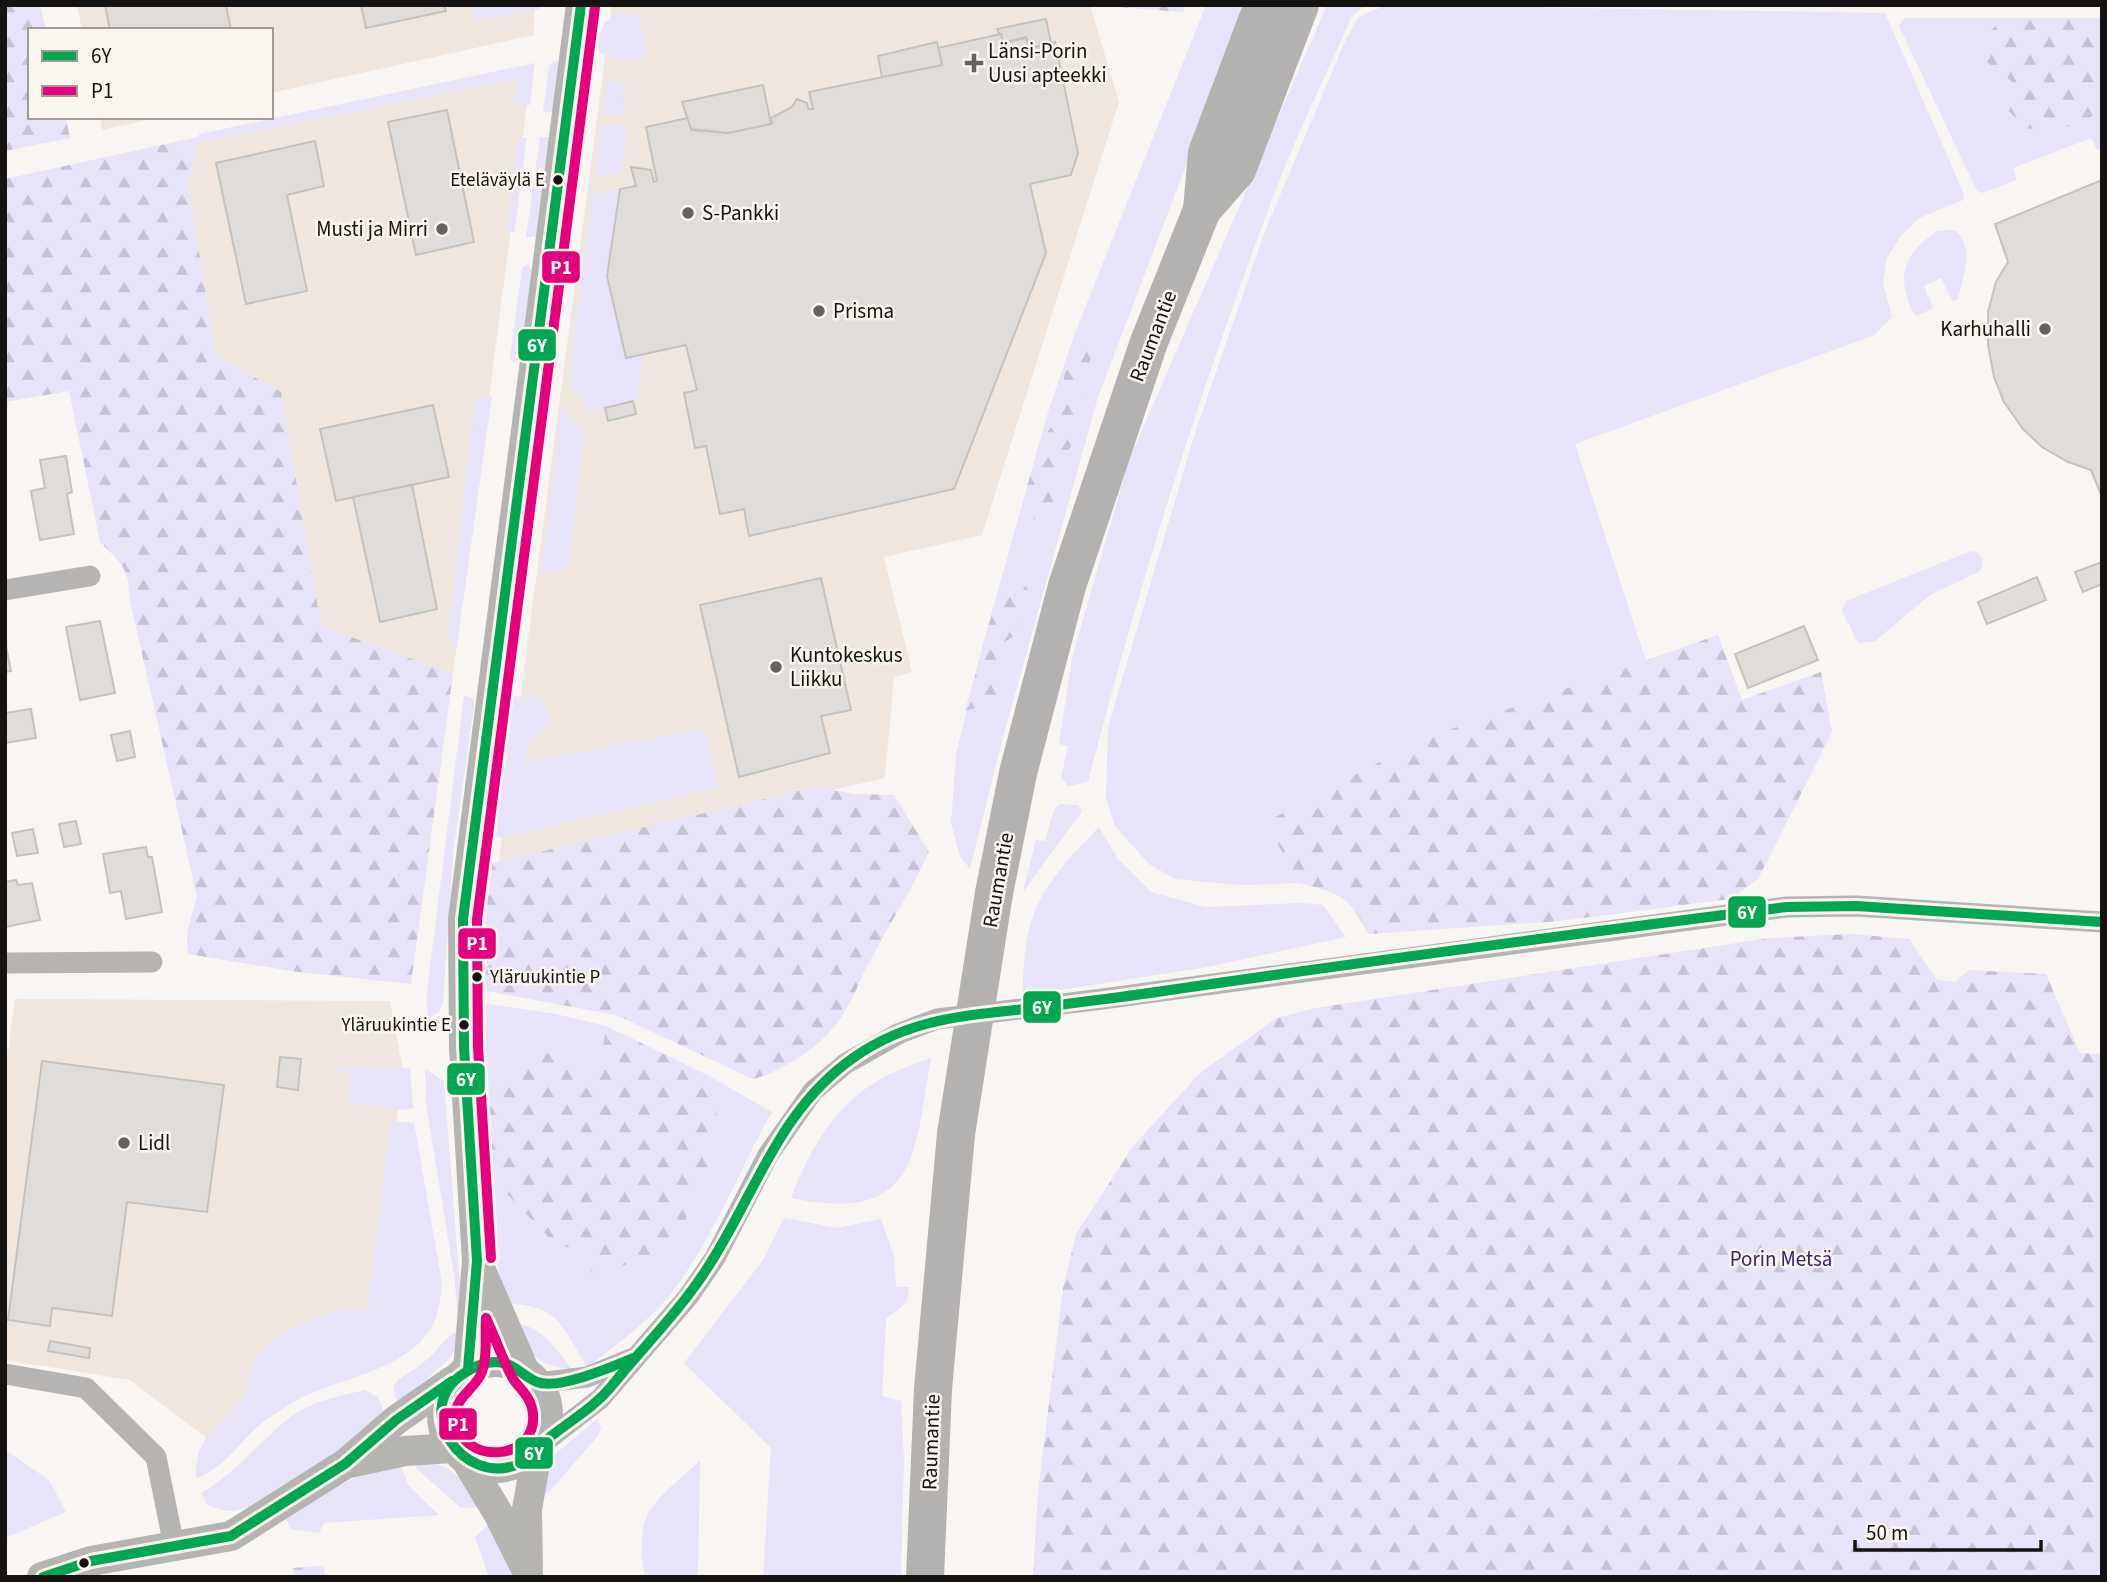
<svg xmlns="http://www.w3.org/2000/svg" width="2107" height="1582" font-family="'Source Sans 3',sans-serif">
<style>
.built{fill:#efe7df}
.green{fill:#e7e3f9}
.forest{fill:url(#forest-firs)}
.building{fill:#e0dcda;stroke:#c4c2bf;stroke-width:2}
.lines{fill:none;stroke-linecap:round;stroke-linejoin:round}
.street{stroke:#b6b4b3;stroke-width:21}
.secondary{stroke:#b5b4b1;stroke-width:30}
.highway{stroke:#b4b2b0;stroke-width:38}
.highway-bridge{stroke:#b4b2b0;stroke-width:38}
.bus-1-casing{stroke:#fbf5ef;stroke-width:16}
.bus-2-casing{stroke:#fbf5ef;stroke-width:16}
.bus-1{stroke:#00a651;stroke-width:10}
.bus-2{stroke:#e5007d;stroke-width:10}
.poi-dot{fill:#646260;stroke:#fbf5ef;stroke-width:2.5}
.bus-dot{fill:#151311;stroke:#fbf5ef;stroke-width:2.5}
.labels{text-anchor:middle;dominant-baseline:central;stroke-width:5;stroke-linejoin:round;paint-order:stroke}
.bus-label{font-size:19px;fill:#151311;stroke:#fbf5ef;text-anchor:end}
.poi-label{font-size:21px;fill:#151311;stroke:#fbf5ef;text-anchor:start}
.street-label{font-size:21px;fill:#151311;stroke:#fbf5ef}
.park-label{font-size:21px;fill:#3a2377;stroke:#fbf5ef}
.line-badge{stroke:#fbf5ef;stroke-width:2.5}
.badge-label{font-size:19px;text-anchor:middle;font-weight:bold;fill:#fff}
</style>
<defs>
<pattern id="forest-firs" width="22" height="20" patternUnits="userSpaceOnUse" patternTransform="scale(1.75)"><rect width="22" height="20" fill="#e7e3f9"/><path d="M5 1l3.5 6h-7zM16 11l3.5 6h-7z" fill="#c5c2d4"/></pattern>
</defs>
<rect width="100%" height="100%" fill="#f8f5f2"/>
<g class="built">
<polygon points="77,5 535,5 534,35 271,93 271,30 82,30"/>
<polygon points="612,5 1090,5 1119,102 982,535 884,557 912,672 894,677 885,778 498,866"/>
<polygon points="531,75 453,674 321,626 281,392 216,356 188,184 198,137"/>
<polygon points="100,117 161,117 102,130"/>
<polygon points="15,999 390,1001 403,1071 373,1309 207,1438 130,1380 5,1360 5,1073"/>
</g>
<g class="green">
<polygon points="473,5 539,5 539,9 475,20"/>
<polygon points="1206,5 1247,5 1098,397 1002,741 970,869 960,856 951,823 956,754 983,644 1048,412 1075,333"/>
<path d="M1327,5H1365L1351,18C1325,77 1296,136 1273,197C1200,389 1139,584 1088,782L1068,786L1061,778L1068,746L1059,744L1072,658L1129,460Z"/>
<polygon points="1386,5 1885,13 1964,194 1963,200 1919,218 1901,236 1887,258 1883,283 1892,317 1875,335 1575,444 1646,661 1423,739 1266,822 1299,883 1241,885 1175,879 1149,864 1115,826 1106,798 1108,727 1196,430 1265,231 1346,39 1359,17"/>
<polygon points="621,12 638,16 648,54 631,62 600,53 596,42 605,22"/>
<polygon points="1904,18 2102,18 2102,148 2097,150 2091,138 2013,168 2017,180 1982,193 1977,191 1899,26"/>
<polygon points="555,60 559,62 553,113 543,111 549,66"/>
<polygon points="535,63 530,105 514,104 516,79 198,143 199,134"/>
<polygon points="607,81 622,82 625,106 620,116 602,113"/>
<polygon points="627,124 621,173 595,178 601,126"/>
<polygon points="540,137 549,137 544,168 540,168 538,186 543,186 536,237 526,237"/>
<polygon points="518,138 527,138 514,233 507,231"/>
<polygon points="619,189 607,276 625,359 644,356 636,400 590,411 572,388 570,372 593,194"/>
<path d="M1954,230C1976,248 1963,275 1958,299L1953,301L1941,278L1924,286L1933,308L1917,316C1910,310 1909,305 1907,296C1897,266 1913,248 1937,231Z"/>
<polygon points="528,264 532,273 521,357 514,363 510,359 522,268"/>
<polygon points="492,396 456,652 448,634 475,399"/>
<polygon points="562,404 584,434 569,569 546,572 542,568"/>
<polygon points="1971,551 1979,553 1983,563 1980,571 1930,595 1875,641 1858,643 1842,611 1846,601"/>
<polygon points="464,696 473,698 474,706 453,854 443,1003 439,1012 428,1019 426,999"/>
<polygon points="502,696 540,697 550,716 542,733 527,743 525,763 698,729 705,730 719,787 500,838 492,834 488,826"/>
<polygon points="1059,804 1078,805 1082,811 1023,892 1036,840 1045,841 1054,810"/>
<path d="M1099,827L1117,858L1151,892L1205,907L1302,903L1323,905L1346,937L1207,967L1023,996C1023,910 1041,887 1099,827Z"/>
<path d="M482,1003L556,1014L606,1026L709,1076L772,1112C738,1171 714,1238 672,1292C650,1321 616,1345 587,1367C563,1327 558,1304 506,1304L487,1217L480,1121Z"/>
<path d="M931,1058C914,1156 918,1224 791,1198C809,1151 835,1104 881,1079C896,1070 915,1064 931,1058Z"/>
<polygon points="339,1066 410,1068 413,1108 403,1110 347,1102 351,1073 334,1070"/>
<polygon points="425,1069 444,1081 462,1311 457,1310 455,1281 426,1105"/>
<path d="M390,1121L414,1123L442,1283C440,1299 439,1317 430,1330C404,1369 347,1377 307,1395C294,1401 282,1409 270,1417C242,1435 229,1467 196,1478C194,1437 218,1428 240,1402C249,1392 248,1373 254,1361C264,1339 323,1312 347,1309C354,1308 362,1310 368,1310Z"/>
<polygon points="784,1218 837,1228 881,1219 894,1256 896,1287 909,1287 907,1302 886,1319 882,1396 901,1401 904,1460 901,1577 763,1577 771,1448 684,1363 763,1260"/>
<path d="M514,1323C540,1325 558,1350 572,1370C535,1364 531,1354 514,1323Z"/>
<path d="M462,1329L452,1356L398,1405L393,1386C402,1374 413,1372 424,1362C438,1351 445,1336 462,1329Z"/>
<path d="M365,1390L378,1397L385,1415C353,1438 266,1513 228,1511C222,1510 214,1507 207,1505L201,1493C235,1474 258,1443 288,1419C308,1402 340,1396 365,1390Z"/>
<polygon points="598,1418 601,1428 598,1436 547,1494 537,1496 549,1459"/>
<polygon points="5,1450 49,1480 66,1512 5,1538"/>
<path d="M416,1459C448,1463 467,1480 482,1507L461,1508L417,1469Z"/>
<path d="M700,1461L698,1577H645C632,1511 655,1502 700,1461Z"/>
<path d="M400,1462L408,1485L439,1515L324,1523L319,1533L291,1529L286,1519C327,1491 352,1476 400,1462Z"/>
<polygon points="490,1523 513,1577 489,1577 475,1537"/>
</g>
<g class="forest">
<polygon points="5,5 40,5 46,30 30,30 30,117 66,117 70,138 5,151"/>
<polygon points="1089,5 1186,5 1183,12"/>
<polygon points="2004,18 2102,19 2102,57 2090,68 2102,79 2102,110 2075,126 2025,129 2009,111 2015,84 1983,59 1982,39"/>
<path d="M198,137L188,184L216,356L281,392L321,626L453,674L411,984L298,972L188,954L187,932L197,897L129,596C130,568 119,561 100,542L69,391L5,402V179Z"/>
<polygon points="1083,346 1092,352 1080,402 1078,437 1045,481 1057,511 1035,524 1026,490 1040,442 1058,418 1067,359"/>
<polygon points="1016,576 1030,591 1022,631 1004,642 997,694 991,704 965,711 1001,581"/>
<path d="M1718,635L1742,700L1821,672L1832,732L1758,879L1730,899L1560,921L1368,934C1348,894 1339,893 1299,883L1266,822L1423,739Z"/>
<path d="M815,787L855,794L894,795L929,852C912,890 889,924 870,961C859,980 853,1002 840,1019C823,1045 782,1072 753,1079L616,1015L481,990L485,874L492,863Z"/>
<polygon points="1851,934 1909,939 1937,980 1955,982 1969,970 2046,974 2080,1053 2102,1054 2102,1577 1033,1577 1038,1493 1063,1288 1076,1234 1134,1145 1201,1072 1277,1018 1316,1008 1769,938"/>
<polygon points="606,1026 709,1076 719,1125 708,1166 673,1249 592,1276 586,1251 556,1245 489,1175 482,1124 501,1087 545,1052 599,1074"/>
<polygon points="323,1566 326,1577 295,1577 293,1568"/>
</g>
<g class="building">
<polygon points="105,5 226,5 231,30 110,30"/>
<polygon points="361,5 444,5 446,11 366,28"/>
<polygon points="1046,19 1051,43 1030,48 1026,37 1003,43 997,29"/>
<polygon points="1001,34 1003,43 1026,38 1029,49 1055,42 1078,153 1071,175 1030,184 1046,253 954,489 749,536 744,509 720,514 706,446 695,448 684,393 697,390 686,345 626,358 607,276 620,189 636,186 631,167 651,170 654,182 657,181 646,127 688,118 691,130 728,133 772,123 771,118 792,107 797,99 807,103 808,109 813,109 809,92 942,65 938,48"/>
<polygon points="937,42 942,65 882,77 878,56"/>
<polygon points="763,85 771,124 728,133 691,129 682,102"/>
<polygon points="447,110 474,242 416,255 388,122"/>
<polygon points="315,141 324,186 287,195 307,291 246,304 216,163"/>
<polygon points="2102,180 2102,497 2091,470 2068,462 2042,447 2023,429 2004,402 1994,377 1988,345 1988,312 1996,282 2008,262 1995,224"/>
<polygon points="633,401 636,414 608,421 605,408"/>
<polygon points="433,405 449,477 336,501 320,429"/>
<polygon points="66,456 72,492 67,494 74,534 40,540 31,491 45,488 40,460"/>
<polygon points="412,485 437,609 380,622 353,497"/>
<polygon points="2102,562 2102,584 2083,592 2075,572"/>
<polygon points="2037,577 2046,600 1987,624 1978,602"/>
<polygon points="821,578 851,710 821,716 830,753 739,777 700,605"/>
<polygon points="100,621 115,693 80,700 66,627"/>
<polygon points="1804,626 1818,660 1748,688 1735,654"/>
<polygon points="5,641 11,671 5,672"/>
<polygon points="31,709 36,738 5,743 5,713"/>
<polygon points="130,731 135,757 117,761 111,735"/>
<polygon points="76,821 81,844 64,847 59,824"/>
<polygon points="33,829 38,853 17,856 12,833"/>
<polygon points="146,847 148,857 152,857 162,912 126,919 121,891 110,893 103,854"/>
<polygon points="16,880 18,885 32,883 40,920 5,927 5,882"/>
<polygon points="280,1057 301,1059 298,1090 277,1087"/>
<polygon points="42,1061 224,1085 207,1212 127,1202 112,1316 52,1308 50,1326 8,1320"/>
<polygon points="50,1341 90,1348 89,1358 48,1351"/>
</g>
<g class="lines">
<g class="street">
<polyline points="5,590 90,576"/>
<polyline points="5,963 152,962"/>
<polyline points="5,1374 86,1388 156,1457 174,1546"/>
<polyline points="538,1383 587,1377 631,1359"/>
<polyline points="538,1447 600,1399 688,1297 715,1258 768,1155 813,1091 845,1064 900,1033 937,1019 1095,1000 1787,907 1856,906 2102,922"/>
</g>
<g class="secondary">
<polyline points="479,1266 525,1372"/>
<circle cx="495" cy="1415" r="53"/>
<polyline points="468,1369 477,1261 464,1047 463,919 581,5"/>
<polyline points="466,1460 498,1513 524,1565"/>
<polyline points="349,1463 405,1451 452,1448"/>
<polyline points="42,1577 91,1561 231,1536 345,1464 396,1420 452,1381"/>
<polyline points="528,1577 527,1509 538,1447"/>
</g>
<g class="highway">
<polyline points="1202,210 1237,170 1300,5"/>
<polyline points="994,893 1018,773 1067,586 1149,342 1202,210 1207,153 1263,5"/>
<polyline points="925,1577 933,1389 956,1134"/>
</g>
<polyline class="highway-bridge" points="956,1134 994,893"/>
<defs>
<g id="bus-1">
<path d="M633,1358C612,1367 558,1390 537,1382C522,1376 515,1363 497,1362C483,1362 474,1367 463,1374C411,1408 462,1488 519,1464C532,1459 542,1442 554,1434C573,1419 594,1407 610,1388C642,1348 680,1311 708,1267C753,1198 777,1116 845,1064C904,1018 963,1016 1034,1008C1080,1002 1125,997 1170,990C1376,960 1581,933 1787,907L1856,906L2102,922"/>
<polyline points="468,1369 477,1261 464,1047 463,919 581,5"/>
<polyline points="43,1577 91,1561 231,1536 345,1464 396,1420 452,1381"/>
</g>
<g id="bus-2">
<polyline points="491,1258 478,1047 477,920 595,7"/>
<path d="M486,1318C495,1337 502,1358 512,1377C518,1388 529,1394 532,1408C544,1462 458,1469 456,1416C455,1398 472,1391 480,1376C488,1362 485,1334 486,1318Z"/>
</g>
</defs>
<use href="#bus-1" class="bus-1-casing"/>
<use href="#bus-2" class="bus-2-casing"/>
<use href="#bus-1" class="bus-1"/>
<use href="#bus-2" class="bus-2"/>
</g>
<g class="poi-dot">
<path d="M970.5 52.5h7v7h7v7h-7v7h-7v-7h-7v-7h7z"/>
<circle cx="688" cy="213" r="7"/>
<circle cx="442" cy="229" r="7"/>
<circle cx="819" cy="311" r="7"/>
<circle cx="2045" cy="329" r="7"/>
<circle cx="776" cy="667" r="7"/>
<circle cx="124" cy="1143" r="7"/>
</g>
<g class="bus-dot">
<circle cx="558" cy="180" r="6"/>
<circle cx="477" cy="977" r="6"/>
<circle cx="464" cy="1025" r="6"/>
<circle cx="84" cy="1563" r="6"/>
</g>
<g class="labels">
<g class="bus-label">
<text x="545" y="180">Eteläväylä E</text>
<text x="490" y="977" text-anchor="start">Yläruukintie P</text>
<text x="451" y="1025">Yläruukintie E</text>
</g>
<g class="poi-label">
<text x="988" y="51">Länsi-Porin<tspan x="988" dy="24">Uusi apteekki</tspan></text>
<text x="702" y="213">S-Pankki</text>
<text x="428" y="229" text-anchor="end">Musti ja Mirri</text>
<text x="833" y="311">Prisma</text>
<text x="2031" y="329" text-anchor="end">Karhuhalli</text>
<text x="790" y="655">Kuntokeskus<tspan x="790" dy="24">Liikku</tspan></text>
<text x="138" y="1143">Lidl</text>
</g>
<g class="street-label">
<text transform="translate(1153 336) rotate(-69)">Raumantie</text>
<text transform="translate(998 880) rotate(-80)">Raumantie</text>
<text transform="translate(931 1442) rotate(-88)">Raumantie</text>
</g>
<g class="park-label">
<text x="1781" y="1259">Porin Metsä</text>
</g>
</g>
<g class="line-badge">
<rect x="541" y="250" width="40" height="34" rx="7" fill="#e5007d"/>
<rect x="517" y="328" width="40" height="34" rx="7" fill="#00a651"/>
<rect x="1727" y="895" width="40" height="34" rx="7" fill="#00a651"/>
<rect x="457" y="927" width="40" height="33" rx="7" fill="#e5007d"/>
<rect x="1022" y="990" width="40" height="34" rx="7" fill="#00a651"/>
<rect x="446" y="1062" width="40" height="34" rx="7" fill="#00a651"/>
<rect x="438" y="1407" width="40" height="34" rx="7" fill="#e5007d"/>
<rect x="514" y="1436" width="40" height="34" rx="7" fill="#00a651"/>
</g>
<g class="badge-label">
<text x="561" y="274">P1</text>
<text x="537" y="352">6Y</text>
<text x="1747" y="919">6Y</text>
<text x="477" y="950">P1</text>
<text x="1042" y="1014">6Y</text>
<text x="466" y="1086">6Y</text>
<text x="458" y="1431">P1</text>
<text x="534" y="1460">6Y</text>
</g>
<rect width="2107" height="1582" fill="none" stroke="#151311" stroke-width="14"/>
<rect x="28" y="28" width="245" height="91" fill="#fbf5ef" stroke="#9f9b96" stroke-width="2"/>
<rect x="42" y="51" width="35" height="10" fill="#00a651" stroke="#9f9b96" stroke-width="2"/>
<text x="91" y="63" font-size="21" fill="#151311">6Y</text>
<rect x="42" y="86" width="35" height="10" fill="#e5007d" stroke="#9f9b96" stroke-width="2"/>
<text x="91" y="98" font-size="21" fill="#151311">P1</text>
<path d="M1855 1540v10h186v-10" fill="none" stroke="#151311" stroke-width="3.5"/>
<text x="1866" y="1540" font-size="21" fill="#151311" stroke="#fbf5ef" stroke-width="5" paint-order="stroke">50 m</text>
</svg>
